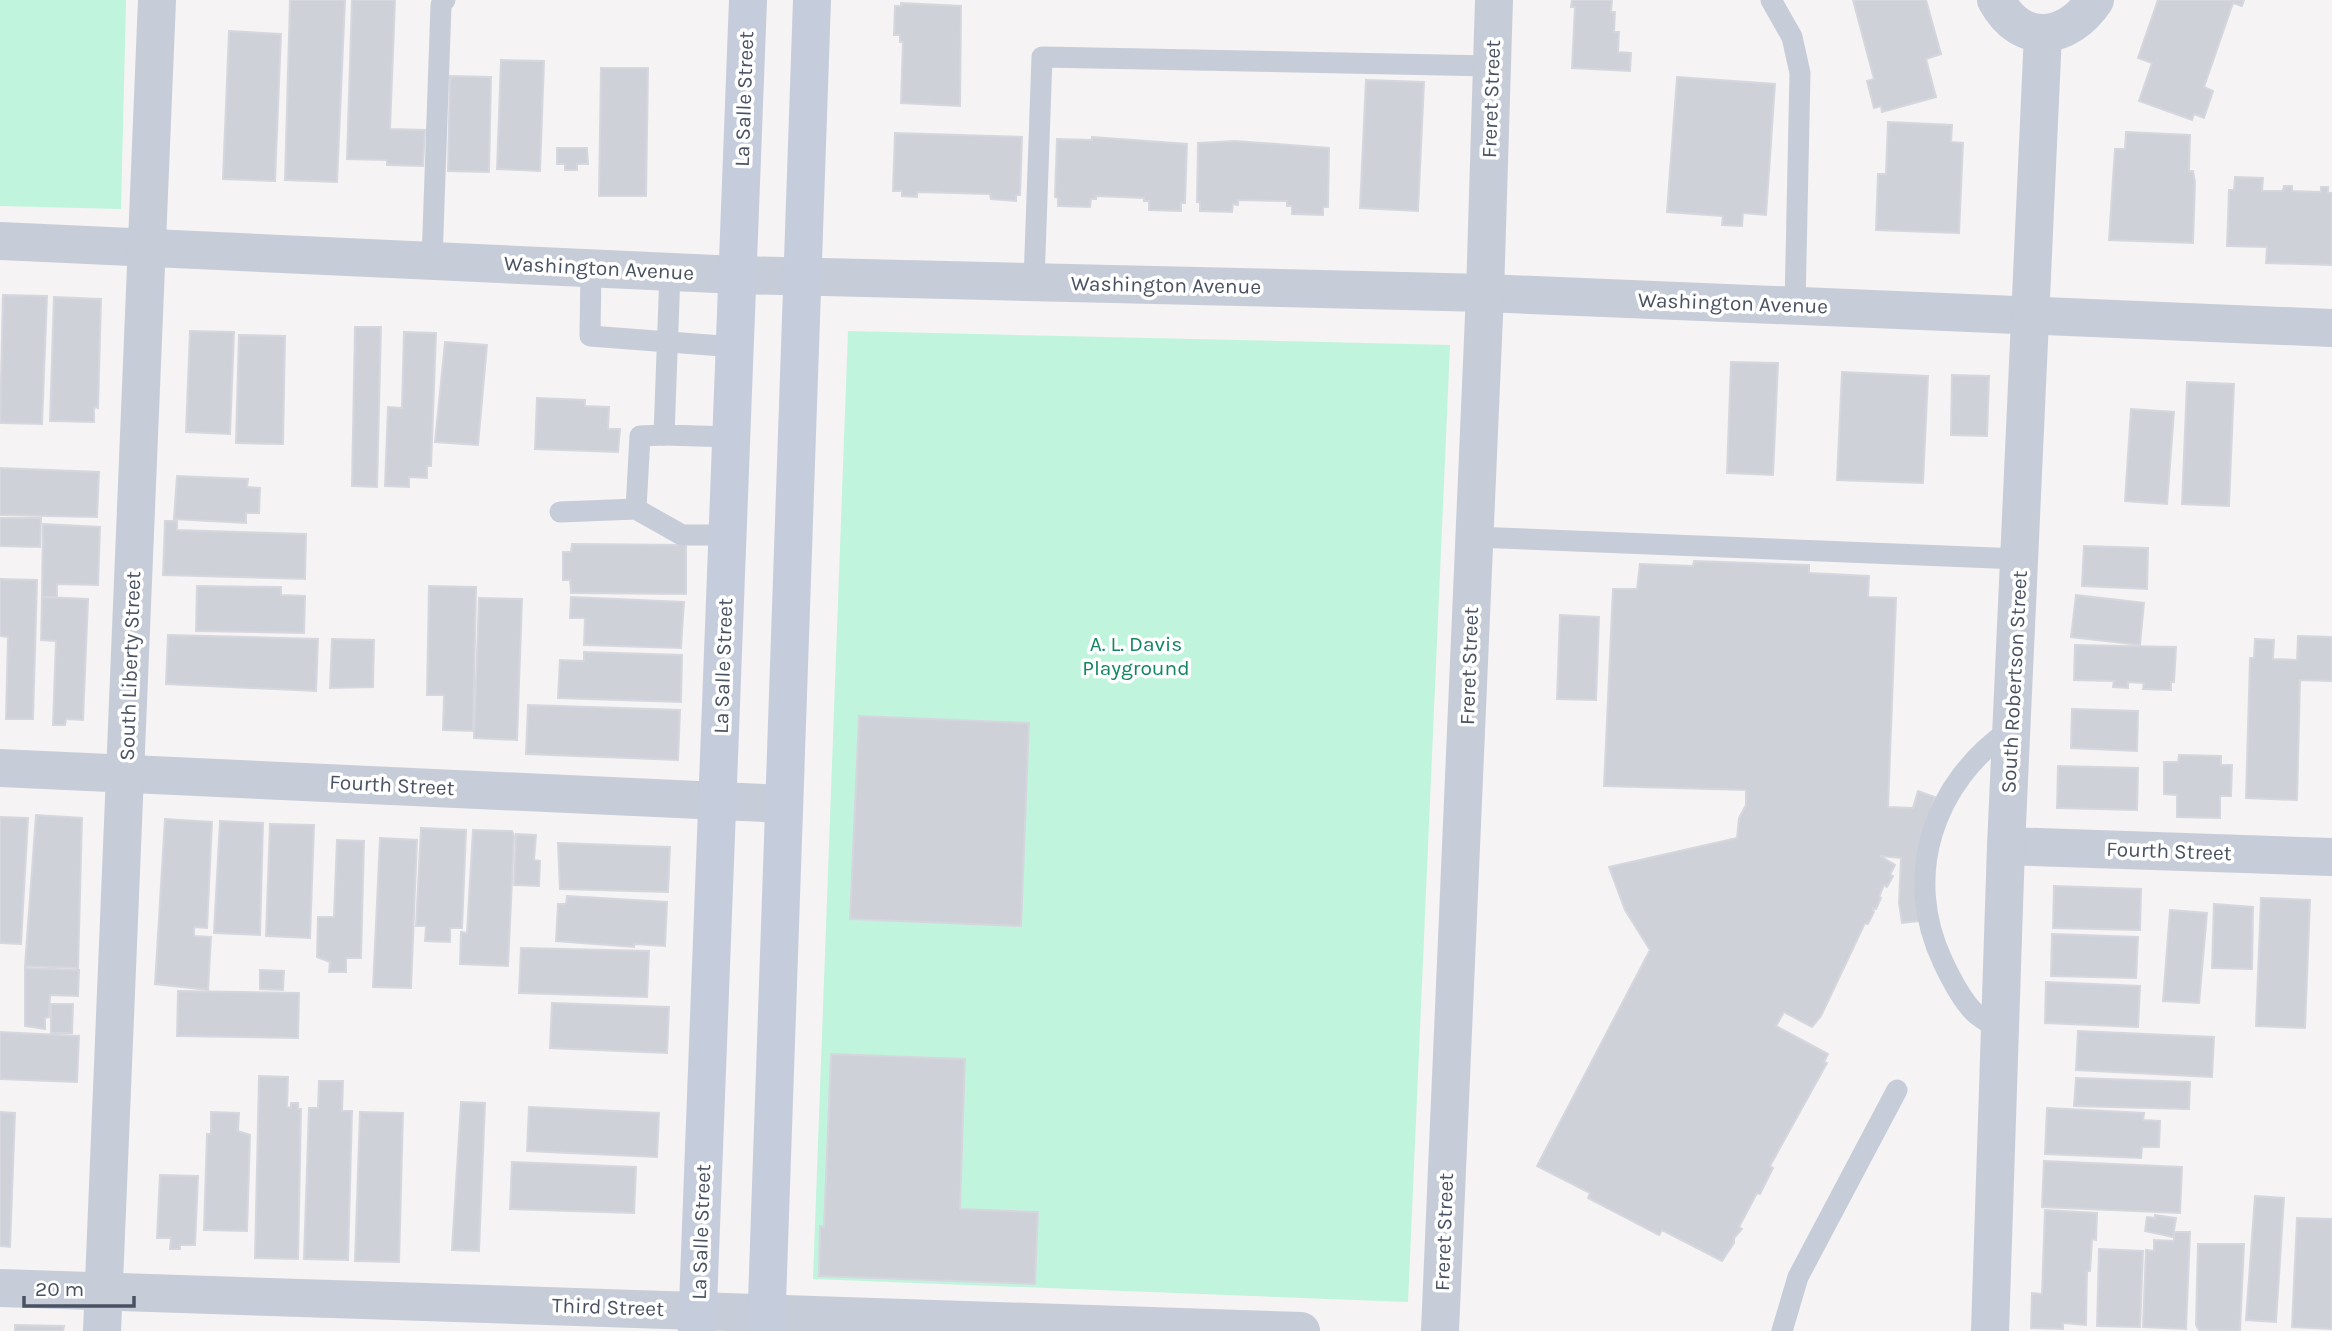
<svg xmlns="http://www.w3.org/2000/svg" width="2332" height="1331" font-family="Karla,sans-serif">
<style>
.green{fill:#c0f4dd}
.building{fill:#cfd1d8;stroke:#d6d7de;stroke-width:2}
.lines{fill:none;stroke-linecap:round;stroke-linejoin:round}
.lane{stroke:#c6ccd8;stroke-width:21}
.street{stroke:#c6ccd8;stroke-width:38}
.secondary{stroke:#c5ccdc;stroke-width:38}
.labels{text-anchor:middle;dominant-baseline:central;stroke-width:7;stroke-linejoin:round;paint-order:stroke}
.street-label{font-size:21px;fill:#495262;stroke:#fff}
.park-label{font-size:21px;fill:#118660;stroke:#fff}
</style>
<rect width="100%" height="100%" fill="#f5f3f3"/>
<g class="green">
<polygon points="0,0 126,0 121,209 0,206"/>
<polygon points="848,331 1450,345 1408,1302 813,1279"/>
</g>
<g class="building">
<polygon points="290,0 345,0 337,182 285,180"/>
<polygon points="352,0 395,0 390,129 425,130 423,166 387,165 387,160 347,159"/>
<polygon points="1572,0 1612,0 1611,12 1615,12 1614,32 1619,32 1618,52 1631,53 1630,71 1572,68 1575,7 1571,7"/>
<polygon points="1853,0 1926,0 1941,54 1926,59 1936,97 1882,112 1881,106 1874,108 1867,81 1874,79"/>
<polygon points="2158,0 2244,0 2242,6 2233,3 2204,87 2213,91 2204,118 2194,114 2192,120 2139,101 2152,63 2138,58"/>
<polygon points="901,3 961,6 960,106 901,103 903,42 900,42 900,35 894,35 895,6 901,6"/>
<polygon points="229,31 281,34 275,181 223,179"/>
<polygon points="501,60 544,61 540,171 497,169"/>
<polygon points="601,68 648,68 646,196 599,196"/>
<polygon points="450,76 491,77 489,172 448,171"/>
<polygon points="1677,77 1775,84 1766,215 1743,213 1742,226 1722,225 1723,216 1667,212"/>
<polygon points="1366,80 1424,82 1418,211 1360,208"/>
<polygon points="1888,122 1952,125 1951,142 1963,143 1959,233 1876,230 1878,174 1886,174"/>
<polygon points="2126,132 2190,135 2189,171 2193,171 2195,182 2193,243 2109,240 2115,149 2125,149"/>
<polygon points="895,133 1022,137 1020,195 1016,195 1016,201 991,199 990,194 917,192 917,197 902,196 902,191 893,191"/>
<polygon points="1092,137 1187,144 1185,203 1181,203 1181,211 1149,210 1149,201 1144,201 1144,198 1096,196 1096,199 1091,199 1090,207 1058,206 1058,198 1055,197 1057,139 1092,140"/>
<polygon points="1235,141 1329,148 1328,207 1323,207 1323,215 1292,214 1292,206 1287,206 1287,201 1238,200 1238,205 1233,204 1232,212 1200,211 1200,202 1197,202 1198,143"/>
<polygon points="557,148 587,148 588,164 577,164 577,170 565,170 565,164 557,164"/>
<polygon points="2235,177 2263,178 2262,191 2283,191 2284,186 2292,186 2292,191 2321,192 2321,187 2328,187 2328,193 2332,193 2332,265 2266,263 2267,247 2227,246 2229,190 2234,190"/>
<polygon points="3,295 47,296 42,424 0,423"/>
<polygon points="54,297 101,299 98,408 94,407 94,422 50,421"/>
<polygon points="355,327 381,327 377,487 352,486"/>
<polygon points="190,331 234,332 230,434 186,432"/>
<polygon points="404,332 436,333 431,466 427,466 427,478 409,477 409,487 385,486 388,407 402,408"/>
<polygon points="239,335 285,336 283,444 236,443"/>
<polygon points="445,342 487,345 478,445 435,442"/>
<polygon points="1731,362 1778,363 1773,475 1727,473"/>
<polygon points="1842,372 1928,376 1923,483 1837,480"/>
<polygon points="1952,375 1989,376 1987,436 1951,435"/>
<polygon points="2187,382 2234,384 2229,506 2182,504"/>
<polygon points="537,398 585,400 585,406 609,407 608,429 620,429 618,452 535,449"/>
<polygon points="2131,409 2174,412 2167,504 2125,501"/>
<polygon points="0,468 99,472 97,517 0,515"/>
<polygon points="177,476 248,479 247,487 260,488 259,513 246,513 246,523 174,519"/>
<polygon points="0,518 41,518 40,547 0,546"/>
<polygon points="165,521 177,521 177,530 306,534 305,579 163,575"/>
<polygon points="43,524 100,527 98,585 57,584 57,597 42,597"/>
<polygon points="572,544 686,545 686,594 571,593 570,580 563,580 563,552 571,552"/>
<polygon points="2084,546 2148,548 2147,589 2082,586"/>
<polygon points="1694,561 1809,565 1809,573 1869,576 1868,597 1896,598 1888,807 1913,808 1918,791 1935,797 1927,821 1919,921 1902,923 1899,903 1901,858 1880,856 1895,865 1890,875 1893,876 1887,887 1884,885 1879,897 1881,898 1876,909 1873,908 1874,912 1868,924 1865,923 1821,1016 1812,1027 1784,1012 1776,1026 1828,1054 1824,1062 1827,1063 1770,1166 1773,1168 1760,1194 1757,1193 1739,1227 1742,1229 1734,1238 1734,1243 1722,1261 1662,1230 1659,1235 1588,1198 1590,1193 1537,1166 1650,950 1625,910 1609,867 1737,838 1739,818 1746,805 1746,790 1604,786 1613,589 1637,589 1640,564 1693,566"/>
<polygon points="0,579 37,580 33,719 6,719 8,637 0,636"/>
<polygon points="197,586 281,587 281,595 305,596 304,633 196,631"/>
<polygon points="429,586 476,587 473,731 443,730 444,695 427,695"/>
<polygon points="2076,595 2144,603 2140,645 2071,637"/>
<polygon points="42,597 88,599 83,720 66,719 65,725 53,725 56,641 41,640"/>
<polygon points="571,597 684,602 681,648 584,645 585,618 570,618"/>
<polygon points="479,598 522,599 517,740 474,738"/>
<polygon points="1560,615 1599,617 1596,700 1557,699"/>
<polygon points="168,635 318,639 316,691 166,684"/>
<polygon points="2298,636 2332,637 2332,681 2300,680 2297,800 2246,798 2250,658 2254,658 2255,639 2274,640 2273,659 2297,660"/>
<polygon points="332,639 374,640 373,687 330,688"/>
<polygon points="2075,645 2176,647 2174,682 2171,682 2171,690 2143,689 2144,683 2128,682 2128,688 2113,687 2114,681 2074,680"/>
<polygon points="584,652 682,655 681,702 558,698 560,660 584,661"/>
<polygon points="528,705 680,710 678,760 526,754"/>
<polygon points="2072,709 2138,711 2137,751 2071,748"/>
<polygon points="859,716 1029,723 1021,926 850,919"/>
<polygon points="2179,755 2221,756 2221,765 2232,765 2231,796 2220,796 2220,818 2177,817 2177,795 2164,794 2164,762 2178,762"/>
<polygon points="2058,766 2138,768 2137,810 2057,808"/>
<polygon points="36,815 82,818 78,968 25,966"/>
<polygon points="0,817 28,818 21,944 0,943"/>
<polygon points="165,819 212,822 207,928 194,927 194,936 211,937 208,990 155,984"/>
<polygon points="220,821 263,823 260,935 214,933"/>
<polygon points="270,824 314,825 310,938 266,936"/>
<polygon points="421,828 466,830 462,928 450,928 450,942 425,941 426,926 416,926"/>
<polygon points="473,830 512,831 514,836 508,966 460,964 461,932 467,933"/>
<polygon points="516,834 536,835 534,860 540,861 539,886 514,885"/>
<polygon points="380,838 417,840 411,988 373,987"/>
<polygon points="337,840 364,841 361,958 346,958 346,972 329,972 330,962 317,957 318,917 334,917"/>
<polygon points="558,843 670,847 668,892 560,889"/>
<polygon points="2054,886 2141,889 2140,930 2053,928"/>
<polygon points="567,896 667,902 665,946 634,944 634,947 556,941 558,904 566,904"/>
<polygon points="2261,898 2310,900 2305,1028 2256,1026"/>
<polygon points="2214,904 2253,907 2252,969 2212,968"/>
<polygon points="2170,910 2207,913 2199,1003 2163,1001"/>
<polygon points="2052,934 2138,937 2136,978 2051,976"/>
<polygon points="521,948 649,951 647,997 519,993"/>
<polygon points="25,968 79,970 78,996 50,995 49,1017 45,1018 45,1029 25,1026"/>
<polygon points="260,970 284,971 283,990 260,989"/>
<polygon points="2046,982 2140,986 2138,1027 2045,1023"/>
<polygon points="178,991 299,993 298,1038 177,1036"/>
<polygon points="552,1003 669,1007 667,1053 550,1048"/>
<polygon points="51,1004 73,1004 72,1033 51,1033"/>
<polygon points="2078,1031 2214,1037 2212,1077 2076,1070"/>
<polygon points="0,1032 79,1036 77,1082 0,1079"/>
<polygon points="831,1054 965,1059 960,1209 1038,1212 1035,1284 819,1276 820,1226 824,1227"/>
<polygon points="259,1076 288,1077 287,1107 291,1108 291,1103 298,1103 298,1109 301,1109 298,1259 255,1258"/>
<polygon points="2076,1078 2190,1082 2189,1109 2074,1106"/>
<polygon points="319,1081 343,1081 342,1111 352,1111 348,1260 304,1259 309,1108 318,1108"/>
<polygon points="461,1102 485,1103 479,1251 452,1250"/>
<polygon points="529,1107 659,1113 657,1157 527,1151"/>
<polygon points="2047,1108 2144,1113 2143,1120 2160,1121 2159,1147 2142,1147 2141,1158 2045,1154"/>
<polygon points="0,1112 15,1113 10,1247 0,1246"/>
<polygon points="211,1112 239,1113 238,1131 250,1135 247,1231 204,1230 207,1134 211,1134"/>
<polygon points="360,1112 403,1113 399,1262 355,1261"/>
<polygon points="2044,1161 2182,1167 2180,1213 2042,1207"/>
<polygon points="512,1162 636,1167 634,1213 510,1209"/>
<polygon points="160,1175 198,1176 195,1245 180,1245 180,1249 170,1249 171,1238 157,1238"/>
<polygon points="2255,1196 2284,1198 2276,1322 2246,1320"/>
<polygon points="2045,1210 2097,1213 2096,1240 2092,1239 2090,1271 2087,1271 2086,1325 2063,1323 2063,1329 2031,1328 2032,1293 2042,1294"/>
<polygon points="2155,1215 2176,1218 2173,1237 2145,1231 2147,1217 2155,1218"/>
<polygon points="2297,1218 2332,1219 2332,1329 2292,1327"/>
<polygon points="2174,1232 2190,1232 2186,1329 2143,1327 2146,1250 2154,1251 2154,1240 2174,1241"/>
<polygon points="2198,1244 2244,1244 2240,1331 2199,1330 2196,1325"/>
<polygon points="2099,1249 2143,1251 2140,1327 2097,1326"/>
<polygon points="15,1325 64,1326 63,1331 15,1331"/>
</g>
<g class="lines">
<g class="lane">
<polyline points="1771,0 1792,37 1800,73 1795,305"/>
<polyline points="432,261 441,5 445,0"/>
<polyline points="591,268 590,336 735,347"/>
<polyline points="670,272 664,435 732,437"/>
<polyline points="1034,282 1042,57 1491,66"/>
<polyline points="636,509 640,436 664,435"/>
<polyline points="560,512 636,509 682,535 728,535"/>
<polyline points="1474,537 2019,559"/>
<path d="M2000,1030C1992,1024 1981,1019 1974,1012C1961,999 1951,979 1943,962C1902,876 1933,782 2011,729"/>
<polyline points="1782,1331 1798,1277 1897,1090"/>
</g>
<g class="street">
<path d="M1996,0C2022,48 2068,40 2095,0"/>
<polyline points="0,241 738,275 1485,293 2332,328"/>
<polyline points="0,768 784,804"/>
<polyline points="2006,846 2332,857"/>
<polyline points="0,1288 1301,1331"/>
<polyline points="102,1331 157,0"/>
<polyline points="1440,1331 1485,293 1494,0"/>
<polyline points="1990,1331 2006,846 2043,34"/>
</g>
<g class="secondary">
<polyline points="697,1331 748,0"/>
<polyline points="766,1331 812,0"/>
</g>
</g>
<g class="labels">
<g class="street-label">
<text transform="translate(744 99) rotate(-88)">La Salle Street</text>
<text transform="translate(1491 99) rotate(-88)">Freret Street</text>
<text transform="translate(599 268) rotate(3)">Washington Avenue</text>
<text transform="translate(1166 285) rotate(1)">Washington Avenue</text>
<text transform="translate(1733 303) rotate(2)">Washington Avenue</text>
<text transform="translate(130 666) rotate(-88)">South Liberty Street</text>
<text transform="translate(723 666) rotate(-88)">La Salle Street</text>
<text transform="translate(1469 666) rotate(-88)">Freret Street</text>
<text transform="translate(2014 682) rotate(-87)">South Robertson Street</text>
<text transform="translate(392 785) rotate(3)">Fourth Street</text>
<text transform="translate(2169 851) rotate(2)">Fourth Street</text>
<text transform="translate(701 1232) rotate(-88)">La Salle Street</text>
<text transform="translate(1444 1232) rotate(-88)">Freret Street</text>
<text transform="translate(608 1307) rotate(2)">Third Street</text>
</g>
<g class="park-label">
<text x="1136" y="644">A. L. Davis<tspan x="1136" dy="24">Playground</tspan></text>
</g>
</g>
<path d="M24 1296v10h110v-10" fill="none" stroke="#495262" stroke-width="3.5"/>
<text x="35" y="1296" font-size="21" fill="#495262" stroke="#ffffff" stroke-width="5" paint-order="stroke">20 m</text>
</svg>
